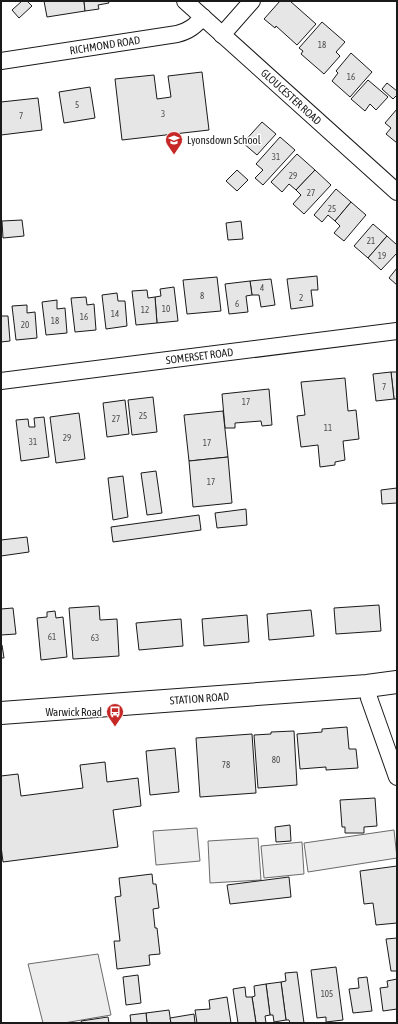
<svg xmlns="http://www.w3.org/2000/svg" width="398" height="1024" font-family="'Asap Condensed',sans-serif">
<style>
.built{fill:#ededed;stroke:#6a6a6a}
.building{fill:#e6e6e6;stroke:#1a1a1a}
.lines{fill:none;stroke-linecap:round;stroke-linejoin:round}
.minor-casing{stroke:#1a1a1a;stroke-width:18}
.primary-casing{stroke:#1a1a1a;stroke-width:24}
.minor{stroke:#fff;stroke-width:16}
.primary{stroke:#fff;stroke-width:22}
.labels{text-anchor:middle;dominant-baseline:central;stroke-width:3;stroke-linejoin:round;paint-order:stroke}
.number-label{font-size:9px;fill:#4d4d4d}
.street-label{font-size:11px;fill:#1a1a1a;stroke:#fff}
.poi-label{font-size:11px;fill:#1a1a1a;stroke:#fff;text-anchor:start}
</style>
<rect width="100%" height="100%" fill="#fff"/>
<g class="built">
<polygon points="197,828 200,861 156,865 153,831"/>
<polygon points="394,830 397,858 308,872 304,843"/>
<polygon points="258,838 261,880 210,883 208,841"/>
<polygon points="302,842 304,874 264,878 261,846"/>
<polygon points="98,954 111,1015 64,1023 43,1023 28,964"/>
</g>
<g class="building">
<polygon points="22,1 27,1 32,6 19,18 12,10"/>
<polygon points="44,1 84,1 85,11 47,17"/>
<polygon points="84,1 108,1 109,3 98,5 99,9 85,11"/>
<polygon points="280,1 290,1 316,24 297,45 276,26 275,28 264,19"/>
<polygon points="322,22 345,42 336,52 340,56 324,74 301,54 303,51 299,48"/>
<polygon points="351,53 372,72 350,97 332,81 338,73 336,71"/>
<polygon points="202,72 209,130 122,140 115,79 154,75 157,99 171,97 168,76"/>
<polygon points="368,80 388,97 376,110 370,104 365,111 351,99"/>
<polygon points="387,83 397,91 397,95 393,99 382,89"/>
<polygon points="90,87 95,118 64,123 59,92"/>
<polygon points="38,98 42,130 1,135 1,102"/>
<polygon points="397,109 397,143 386,134 391,128 385,123"/>
<polygon points="262,122 276,134 257,155 243,143"/>
<polygon points="280,137 295,150 263,185 255,178 263,170 256,164"/>
<polygon points="297,154 315,170 296,190 289,184 282,192 271,182"/>
<polygon points="237,170 248,180 237,191 226,181"/>
<polygon points="315,170 331,185 304,214 293,204 301,195 296,190"/>
<polygon points="336,189 351,202 335,221 328,215 322,222 314,215"/>
<polygon points="351,202 366,215 344,241 334,233 340,226 335,221"/>
<polygon points="22,220 24,236 3,238 2,221"/>
<polygon points="241,221 243,239 228,240 226,223"/>
<polygon points="373,224 387,236 368,258 354,246"/>
<polygon points="387,236 397,245 397,253 381,270 368,258"/>
<polygon points="397,268 397,285 389,278"/>
<polygon points="317,276 318,290 311,290 313,306 291,309 287,279"/>
<polygon points="217,277 221,311 187,314 183,280"/>
<polygon points="271,279 275,305 261,307 259,295 252,295 250,281"/>
<polygon points="250,281 252,295 246,296 248,312 229,314 225,284"/>
<polygon points="174,287 178,321 157,323 155,297 161,296 160,289"/>
<polygon points="147,290 148,298 155,297 157,323 136,325 132,291"/>
<polygon points="117,293 118,301 125,301 127,326 106,329 102,295"/>
<polygon points="86,297 87,305 94,304 96,330 75,332 71,298"/>
<polygon points="57,300 57,309 65,308 67,333 46,335 42,302"/>
<polygon points="27,305 27,313 35,312 37,338 16,340 12,306"/>
<polygon points="1,316 8,316 10,341 1,342"/>
<polygon points="391,372 397,372 397,399 394,399"/>
<polygon points="391,372 394,399 376,401 373,374"/>
<polygon points="345,378 348,411 356,410 359,439 343,441 345,460 335,462 335,465 320,467 318,445 301,447 297,416 305,415 301,382"/>
<polygon points="269,389 272,425 262,426 261,421 235,423 235,428 225,428 222,394"/>
<polygon points="153,397 157,432 132,435 128,400"/>
<polygon points="125,400 129,434 107,437 103,403"/>
<polygon points="223,411 228,457 189,461 184,415"/>
<polygon points="79,413 85,459 56,463 50,417"/>
<polygon points="44,417 49,457 21,461 16,420 28,419 29,427 35,427 34,418"/>
<polygon points="228,457 232,503 193,507 189,461"/>
<polygon points="156,471 162,513 147,515 141,473"/>
<polygon points="123,476 128,517 113,520 108,478"/>
<polygon points="397,488 397,503 382,504 381,490"/>
<polygon points="246,509 247,525 217,528 215,513"/>
<polygon points="199,515 201,530 113,542 111,527"/>
<polygon points="27,537 29,552 1,556 1,540"/>
<polygon points="379,605 381,631 336,634 334,608"/>
<polygon points="99,606 100,620 117,619 119,656 73,659 69,608"/>
<polygon points="13,608 16,634 1,635 1,609"/>
<polygon points="311,610 314,636 269,640 267,614"/>
<polygon points="55,611 56,618 63,617 67,657 41,660 37,618 47,617 47,612"/>
<polygon points="247,615 249,642 204,646 202,619"/>
<polygon points="181,619 183,646 139,650 136,623"/>
<polygon points="1,645 2,645 4,658 1,658"/>
<polygon points="347,727 349,749 356,749 358,768 326,770 326,767 300,769 297,734 322,732 322,729"/>
<polygon points="294,731 297,785 258,788 254,735 271,734 271,732"/>
<polygon points="252,734 256,793 200,797 196,738"/>
<polygon points="175,748 179,792 150,795 146,751"/>
<polygon points="105,762 107,782 138,778 141,806 113,810 118,847 3,862 1,846 1,776 18,774 21,796 83,788 80,765"/>
<polygon points="375,798 377,826 364,827 364,833 345,833 345,827 342,827 340,800"/>
<polygon points="290,825 291,841 276,842 275,827"/>
<polygon points="397,866 397,923 376,925 373,903 364,904 360,871"/>
<polygon points="152,874 153,884 156,884 159,908 153,909 155,928 157,928 160,954 149,955 150,965 117,969 114,941 120,941 115,897 121,896 119,878"/>
<polygon points="289,877 291,897 230,904 227,885"/>
<polygon points="397,938 397,971 391,971 386,939"/>
<polygon points="336,967 343,1020 326,1022 326,1017 317,1018 311,970"/>
<polygon points="297,972 304,1023 290,1023 289,1020 286,1020 281,982 286,981 285,973"/>
<polygon points="138,975 141,1003 126,1005 123,977"/>
<polygon points="367,977 372,1011 353,1013 349,989 359,988 358,978"/>
<polygon points="397,979 397,1009 383,1011 380,988 388,987 387,981"/>
<polygon points="281,982 286,1020 274,1022 273,1015 270,1015 266,984"/>
<polygon points="266,984 270,1015 265,1016 266,1023 256,1023 252,997 255,996 254,986"/>
<polygon points="245,987 246,997 252,997 256,1023 238,1023 233,989"/>
<polygon points="227,997 231,1023 197,1023 195,1010 210,1009 209,1000"/>
<polygon points="169,1010 171,1023 147,1023 146,1013"/>
<polygon points="146,1013 147,1023 131,1023 130,1015"/>
<polygon points="194,1014 195,1023 171,1023 170,1018"/>
<polygon points="108,1017 109,1023 82,1023 81,1021"/>
</g>
<g class="lines">
<defs>
<g id="minor">
<path id="s1" d="M185,1L397,192"/>
<polyline points="222,35 252,1"/>
<path id="s2" d="M1,61L177,34C189,31 195,26 203,17"/>
<path id="s3" d="M1,381L397,331"/>
<polyline points="367,686 369,698 397,777"/>
</g>
<g id="primary">
<path id="s4" d="M1,713L367,686L397,682"/>
</g>
</defs>
<use href="#minor" class="minor-casing"/>
<use href="#primary" class="primary-casing"/>
<use href="#minor" class="minor"/>
<use href="#primary" class="primary"/>
</g>
<defs>
<symbol id="school-pin" viewBox="-11 -11 22 30"><path d="M0 17L-7.5 6A9.5 9.5 0 1 1 7.5 6Z" fill="#c62828" stroke="#fff"/><path d="M0-5L7-2L0 1L-7-2ZM-4 1L0 2.5L4 1V4Q0 6-4 4Z" fill="#fff"/></symbol>
<symbol id="bus-pin" viewBox="-11 -11 22 30"><path d="M0 17L-7.5 6A9.5 9.5 0 1 1 7.5 6Z" fill="#c62828" stroke="#fff"/><path d="M-5-6H5V4H4V6H2V4H-2V6H-4V4H-5ZM-3.5-4V0h7V-4ZM-3.5 1.2v1.5H-2V1.2ZM2 1.2v1.5H3.5V1.2Z" fill="#fff"/></symbol>
</defs>
<g fill-rule="evenodd">
<use href="#school-pin" x="164" y="130" width="20" height="27"/>
<use href="#bus-pin" x="105" y="702" width="20" height="27"/>
</g>
<g class="labels">
<g class="number-label">
<text x="322" y="45">18</text>
<text x="351" y="77">16</text>
<text x="77" y="105">5</text>
<text x="163" y="114">3</text>
<text x="21" y="116">7</text>
<text x="276" y="157">31</text>
<text x="293" y="176">29</text>
<text x="311" y="193">27</text>
<text x="332" y="209">25</text>
<text x="371" y="241">21</text>
<text x="382" y="256">19</text>
<text x="262" y="288">4</text>
<text x="202" y="296">8</text>
<text x="301" y="298">2</text>
<text x="237" y="304">6</text>
<text x="166" y="309">10</text>
<text x="145" y="310">12</text>
<text x="115" y="314">14</text>
<text x="84" y="317">16</text>
<text x="55" y="321">18</text>
<text x="25" y="325">20</text>
<text x="384" y="387">7</text>
<text x="246" y="402">17</text>
<text x="143" y="416">25</text>
<text x="116" y="419">27</text>
<text x="328" y="428">11</text>
<text x="67" y="438">29</text>
<text x="33" y="442">31</text>
<text x="207" y="443">17</text>
<text x="211" y="482">17</text>
<text x="52" y="637">61</text>
<text x="95" y="638">63</text>
<text x="276" y="760">80</text>
<text x="226" y="765">78</text>
<text x="327" y="994">105</text>
</g>
<g class="street-label">
<text stroke="none"><textPath href="#s2" startOffset="105">RICHMOND ROAD</textPath></text>
<text stroke="none"><textPath href="#s1" startOffset="143">GLOUCESTER ROAD</textPath></text>
<text stroke="none"><textPath href="#s3" startOffset="200">SOMERSET ROAD</textPath></text>
<text stroke="none"><textPath href="#s4" startOffset="199">STATION ROAD</textPath></text>
</g>
<g class="poi-label">
<text x="187" y="140">Lyonsdown School</text>
<text x="102" y="712" text-anchor="end">Warwick Road</text>
</g>
</g>
<rect width="398" height="1024" fill="none" stroke="#1a1a1a" stroke-width="4"/>
</svg>
